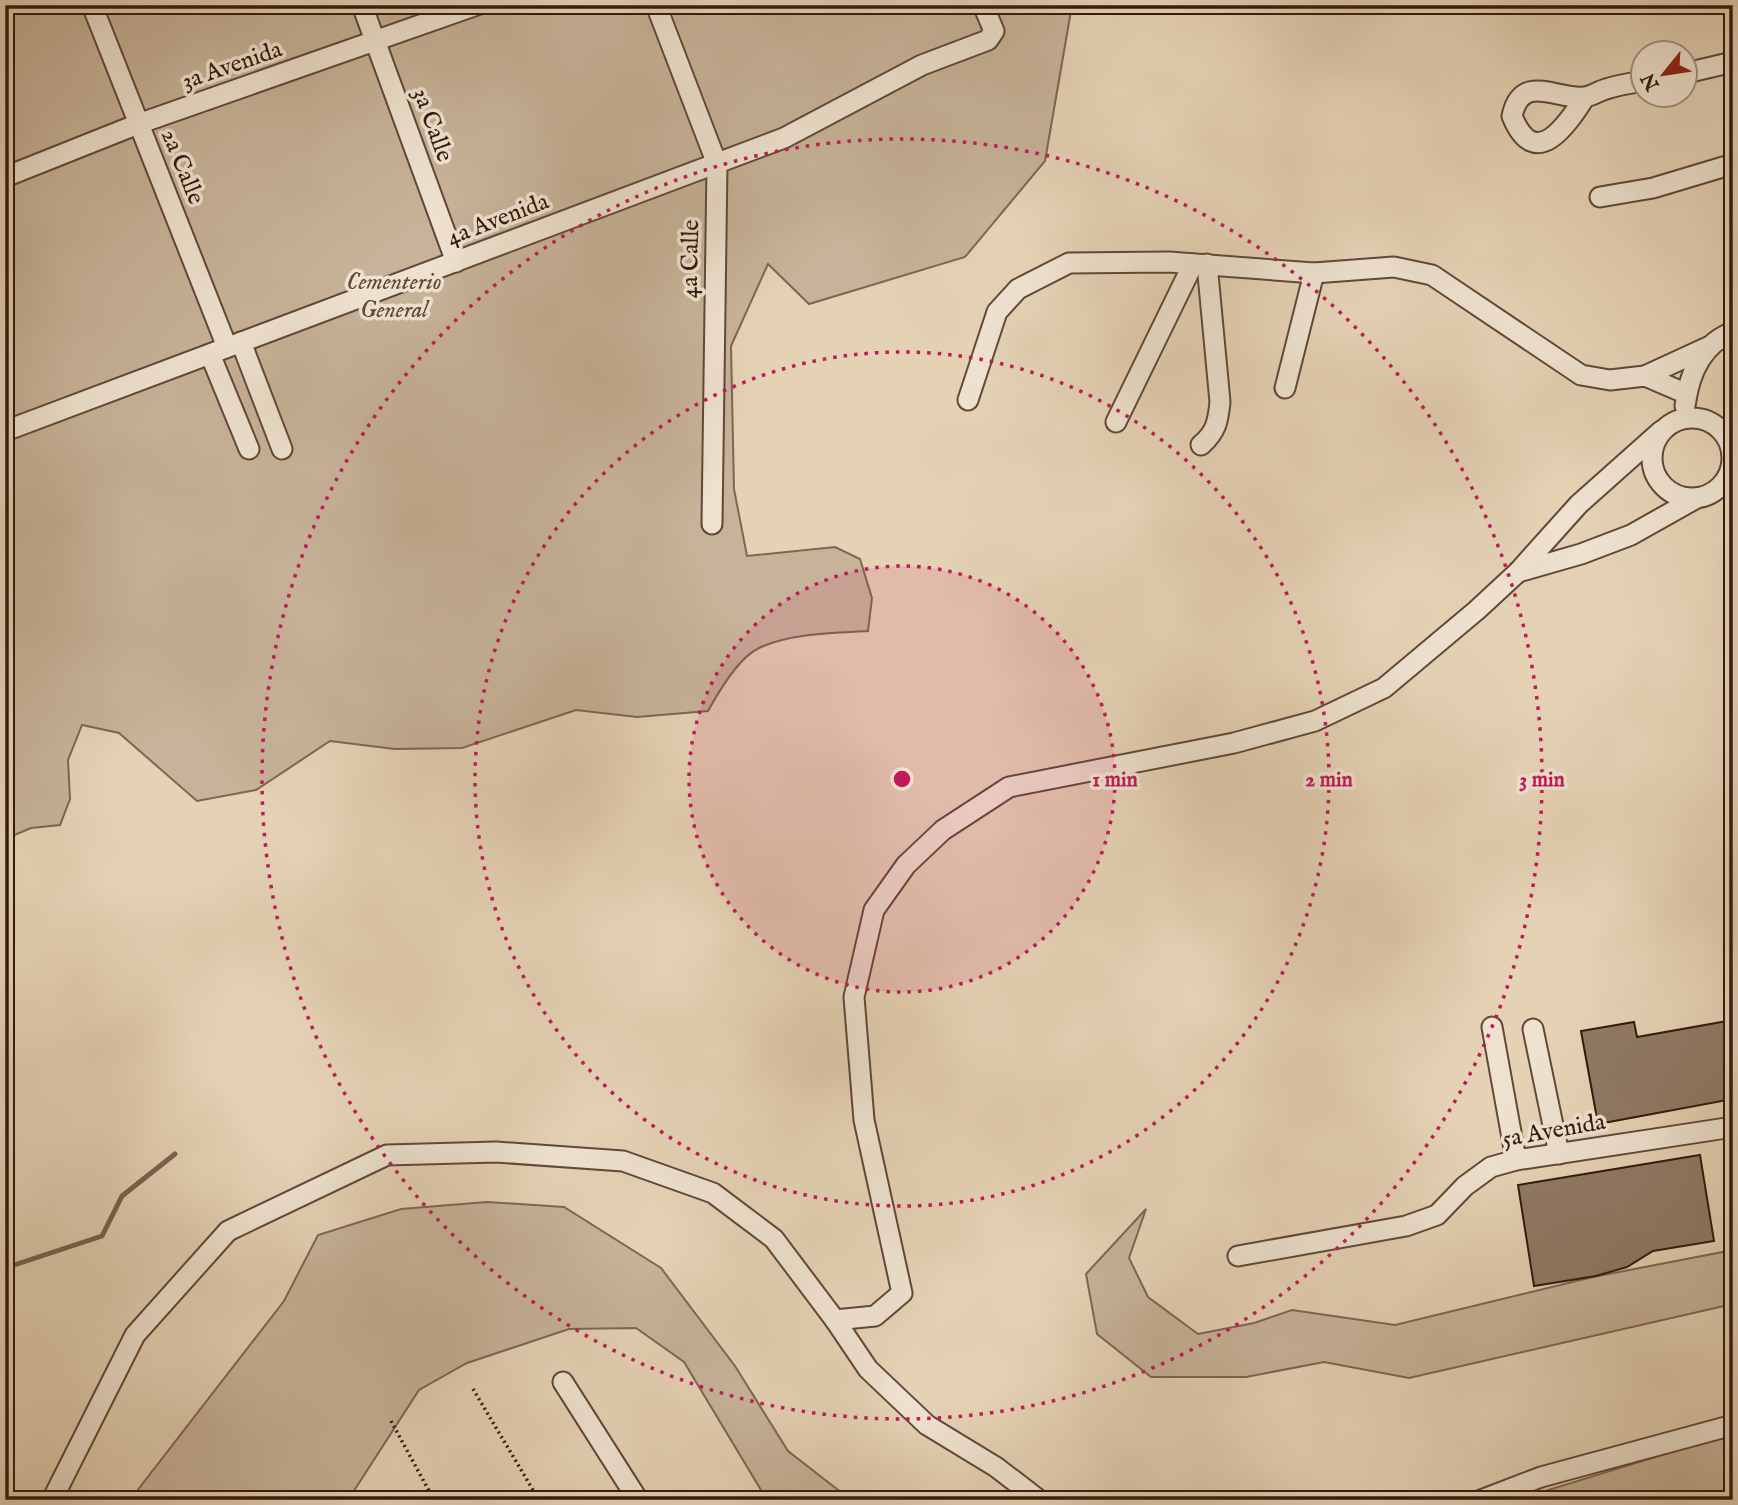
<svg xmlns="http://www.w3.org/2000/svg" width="1738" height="1505" font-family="'IM FELL English',serif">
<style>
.green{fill:#c7b399;stroke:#7d6654;stroke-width:2}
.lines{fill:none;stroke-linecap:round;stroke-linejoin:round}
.stream{stroke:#796351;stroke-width:5}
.building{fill:#907a65;stroke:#331a0f;stroke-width:2}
.minor-casing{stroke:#604838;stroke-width:23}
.path{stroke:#331a0f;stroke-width:3.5;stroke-dasharray:2 3.5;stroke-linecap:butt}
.minor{stroke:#eee2cf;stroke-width:19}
.ring{fill:none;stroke:#c2185b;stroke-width:3.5;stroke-dasharray:3.5 7}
.labels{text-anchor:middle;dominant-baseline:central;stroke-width:7;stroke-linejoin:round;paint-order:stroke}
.street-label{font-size:24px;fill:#331a0f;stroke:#eee2cf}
.park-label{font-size:24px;font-style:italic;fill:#5f4838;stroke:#eee2cf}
.centre{fill:#c2185b;stroke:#eee2cf;stroke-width:3.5}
.ring-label{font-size:21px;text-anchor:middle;font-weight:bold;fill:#c2185b;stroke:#eee2cf;stroke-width:7;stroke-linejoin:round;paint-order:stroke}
</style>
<rect width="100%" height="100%" fill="#e5d2b5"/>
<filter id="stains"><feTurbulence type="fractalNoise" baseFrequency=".00286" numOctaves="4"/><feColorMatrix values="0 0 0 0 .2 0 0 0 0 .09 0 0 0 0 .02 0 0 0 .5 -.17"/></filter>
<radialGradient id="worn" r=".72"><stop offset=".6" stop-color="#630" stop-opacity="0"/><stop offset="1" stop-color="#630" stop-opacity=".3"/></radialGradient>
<g class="green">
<path d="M5,5H1072L1045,161L965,257L809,304L768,264L731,346L734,489L747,556L835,547L860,559L872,598L868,631C834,633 792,633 759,648C738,658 719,691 708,711L637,717L576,710L462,748L395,749L330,741L256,790L197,801L119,733L82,725L68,760L70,799L60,825L31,828L5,839Z"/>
<polygon points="487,1202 564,1207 661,1268 735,1366 788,1451 851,1500 767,1500 684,1362 636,1328 569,1329 467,1363 419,1390 348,1500 130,1500 284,1301 318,1235 401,1209"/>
<polygon points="1146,1209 1129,1258 1148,1297 1198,1334 1254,1323 1292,1310 1395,1325 1593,1277 1733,1250 1733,1304 1409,1378 1324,1362 1246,1377 1151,1377 1097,1334 1086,1274"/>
<polygon points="1733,1433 1733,1500 1516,1500"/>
</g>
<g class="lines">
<polyline class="stream" points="5,1268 102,1236 122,1196 175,1154"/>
</g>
<g class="building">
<polygon points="1733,1020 1733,1099 1598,1124 1581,1031 1634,1022 1637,1037"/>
<polygon points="1700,1155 1714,1241 1653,1251 1627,1267 1596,1276 1534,1286 1518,1185"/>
</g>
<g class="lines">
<defs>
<g id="minor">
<polyline points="92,5 227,347"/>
<polyline points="362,5 456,262"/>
<polyline points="656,5 717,164 712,524"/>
<polyline points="1686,73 1733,62"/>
<path d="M1585,97C1567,125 1535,173 1512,116C1522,71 1558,101 1585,97C1592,96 1599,91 1606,89C1618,85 1631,83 1644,81"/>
<polyline points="5,177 138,124 477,5"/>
<polyline points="1600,197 1653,188 1733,164"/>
<polyline points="241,342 282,449"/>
<polyline points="210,354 249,449"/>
<polyline points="1645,376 1708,347"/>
<polyline points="1285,388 1314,273"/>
<polyline points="968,400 997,312 1018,289 1069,263 1169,262 1314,273 1394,267 1432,275 1581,375 1610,380 1645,376 1687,394"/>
<path d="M1685,406C1689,375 1701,344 1733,332"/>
<circle cx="1692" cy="458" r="40"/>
<polyline points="1116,422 1193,264"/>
<polyline points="5,431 784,138 922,65 988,40 994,31 983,5"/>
<path d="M1201,445C1216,432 1218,422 1220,402L1207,264"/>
<polyline points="1518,572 1581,554 1631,535 1695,499"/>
<polyline points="1492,1027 1516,1160"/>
<polyline points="1533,1029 1559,1154"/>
<polyline points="1238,1256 1406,1226 1437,1215 1465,1186 1491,1167 1516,1160 1733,1127"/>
<polyline points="835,1320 868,1369 927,1425 996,1467 1039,1500"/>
<polyline points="563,1382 638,1500"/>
<polyline points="52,1500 135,1335 228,1231 387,1155 496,1152 623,1161 713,1193 774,1239 835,1320 875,1316 902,1293 864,1120 854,997 874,910 906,865 943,830 1009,787 1234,743 1315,721 1384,688 1477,610 1518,572 1579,504 1661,431"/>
<polyline points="1481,1500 1541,1477 1733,1425"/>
</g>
</defs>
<use href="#minor" class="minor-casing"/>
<g class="path">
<polyline points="473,1389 539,1500"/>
<polyline points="391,1421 434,1500"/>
</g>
<use href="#minor" class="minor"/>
</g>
<circle cx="902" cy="779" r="213" fill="#c2185b" fill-opacity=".12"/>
<g class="ring">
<circle cx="902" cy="779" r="213"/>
<circle cx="902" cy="779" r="427"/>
<circle cx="902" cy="779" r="640"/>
</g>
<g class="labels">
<g class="street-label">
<text transform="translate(232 66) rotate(-19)">3a Avenida</text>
<text transform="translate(432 125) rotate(70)">3a Calle</text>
<text transform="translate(182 167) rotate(68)">2a Calle</text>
<text transform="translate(498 220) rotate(-21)">4a Avenida</text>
<text transform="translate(691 259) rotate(-89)">4a Calle</text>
<text transform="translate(1554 1131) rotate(-10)">5a Avenida</text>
</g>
<g class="park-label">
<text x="394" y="282">Cementerio<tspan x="394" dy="28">General</tspan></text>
</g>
</g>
<circle cx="902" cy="779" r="10" class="centre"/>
<g class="ring-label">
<text x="1115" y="786">1 min</text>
<text x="1329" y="786">2 min</text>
<text x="1542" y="786">3 min</text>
</g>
<rect width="1738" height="1505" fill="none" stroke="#e5d2b5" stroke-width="28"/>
<rect x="7" y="7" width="1724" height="1491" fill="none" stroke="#331a0f" stroke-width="3.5"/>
<rect x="14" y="14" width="1710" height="1477" fill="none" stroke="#331a0f" stroke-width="2"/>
<g transform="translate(1664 74) rotate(240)"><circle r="33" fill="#eee2cf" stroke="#a39282" stroke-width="2"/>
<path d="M0-5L12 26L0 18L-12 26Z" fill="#8f2418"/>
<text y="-10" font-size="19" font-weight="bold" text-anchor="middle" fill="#331a0f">N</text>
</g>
<rect width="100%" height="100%" filter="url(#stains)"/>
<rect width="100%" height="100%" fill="url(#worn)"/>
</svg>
